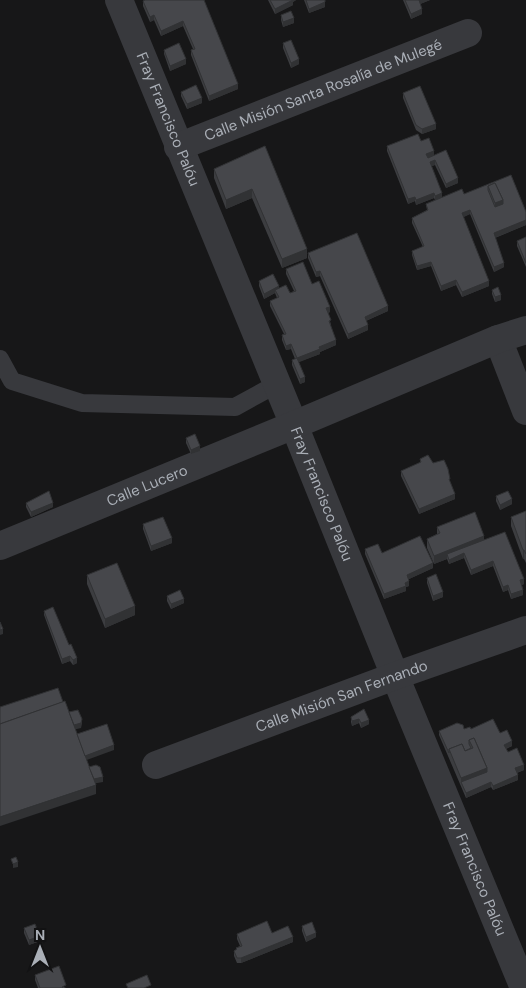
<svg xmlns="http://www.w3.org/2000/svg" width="526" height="988" font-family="'DM Sans',sans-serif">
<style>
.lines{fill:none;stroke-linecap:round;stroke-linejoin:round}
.lane{stroke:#38393d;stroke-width:18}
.street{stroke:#38393d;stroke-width:28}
.wall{fill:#3c3d40}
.shaded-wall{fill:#313234}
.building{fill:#46474b;stroke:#313234;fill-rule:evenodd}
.labels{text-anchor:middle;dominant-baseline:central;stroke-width:4;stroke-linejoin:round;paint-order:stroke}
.street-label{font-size:15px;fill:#aaafb7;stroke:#121213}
</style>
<rect width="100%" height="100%" fill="#171718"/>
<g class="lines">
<polyline class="lane" points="0,359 12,381 82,403 235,407 277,384"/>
<g class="street">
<path id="s1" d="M119,0L294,425L395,676L524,988"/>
<path id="s2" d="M178,147L468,33"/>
<polyline points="498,339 526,411"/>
<path id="s3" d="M0,546L294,425L498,339L526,330"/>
<path id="s4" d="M156,765L395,676L526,630"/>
</g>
</g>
<g class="wall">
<polygon points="204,0 238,89 209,101 191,55 191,50 193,49 183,26 161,36 154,20 150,22 143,6 143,1"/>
<polygon points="268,0 296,0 293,2 293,5 275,14"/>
<polygon points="304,0 325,0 325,7 309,13"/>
<polygon points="403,0 430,0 420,4 422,14 411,19"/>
<polygon points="281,15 294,23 283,27 281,20"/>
<polygon points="283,43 299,64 291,68 283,48"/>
<polygon points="164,50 186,64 170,71 164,54"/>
<polygon points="181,92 202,103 187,109 181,96"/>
<polygon points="403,93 436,129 422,134 416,130 403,98"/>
<polygon points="421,141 458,183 446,188 435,165 431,166 442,198 464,194 511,175 526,212 526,225 495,238 504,267 494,272 470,214 463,217 489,286 462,297 456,285 441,291 431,266 417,270 412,255 412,251 423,247 412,223 412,218 427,210 426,204 435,200 434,198 416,205 415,201 408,204 387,151 387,146"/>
<polygon points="265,146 307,258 282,268 252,198 226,209 214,178 214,169"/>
<polygon points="526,237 526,267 517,246 517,241"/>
<polygon points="308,253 388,311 366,321 368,330 348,339 320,276 316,277 308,258"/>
<polygon points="286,269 312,284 330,312 328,313 331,325 330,325 336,345 320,352 320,354 298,362 305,382 300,384 292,365 292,360 295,359 291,349 286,350 282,340 282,335 284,334 270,306 270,301 277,298 275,293 264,299 259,286 259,281 290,293 294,291 286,274"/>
<polygon points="492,290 501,300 495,302 492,294"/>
<polygon points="186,438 200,451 191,454 186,443"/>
<polygon points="420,459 450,482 455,499 419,514 401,476 401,471 420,463"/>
<polygon points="496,496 512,504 500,510 496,501"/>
<polygon points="26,503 53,507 31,517 26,507"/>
<polygon points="526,511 526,563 524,559 523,559 511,526 511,517"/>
<polygon points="143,524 172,543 151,551 143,529"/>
<polygon points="437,527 484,540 524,584 522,585 523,595 511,599 508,590 503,592 493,566 471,575 464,558 449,564 447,559 434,564 427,548 427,539 437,534"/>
<polygon points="365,549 382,553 433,568 409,579 409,586 406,587 406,591 384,599 365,554"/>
<polygon points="87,575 135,615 105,628 87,584"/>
<polygon points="427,578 443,597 433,601 427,583"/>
<polygon points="167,596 184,603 171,609 167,601"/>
<polygon points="44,611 77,663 73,665 70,661 62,664 44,615"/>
<polygon points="364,709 369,724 361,728 359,723 352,726 351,722 351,717"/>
<polygon points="464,729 471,729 500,733 512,746 506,749 508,752 524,770 517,773 518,780 493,790 491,787 466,798 439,735 439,731"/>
<polygon points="302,926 316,937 306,942 302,931"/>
<polygon points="24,928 40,941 29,945 24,933"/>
<polygon points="272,933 293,942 241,963 237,963 234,956 234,951 236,950 236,948 240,946 237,939 237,934"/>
<polygon points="35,975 66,988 38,988 35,980"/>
</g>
<g class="shaded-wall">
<polygon points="291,0 296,0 293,2 293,5 275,14 275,9"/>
<polygon points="419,0 430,0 418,5"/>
<polygon points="325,2 325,7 309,13 309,9"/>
<polygon points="422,9 422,14 411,19 411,14"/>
<polygon points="154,15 154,20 150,22 150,17"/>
<polygon points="294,18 294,23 283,27 283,22"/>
<polygon points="183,21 183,26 161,36 161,31"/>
<polygon points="186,59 186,64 170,71 170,66"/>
<polygon points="299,59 299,64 291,68 291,63"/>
<polygon points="238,84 238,89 209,101 209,96"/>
<polygon points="202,98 202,103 187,109 187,104"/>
<polygon points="436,124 436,129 422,134 422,129"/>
<polygon points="434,151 434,156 426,159 426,154"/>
<polygon points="435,160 435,165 430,167 430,162"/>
<polygon points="458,178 458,183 446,188 446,184"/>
<polygon points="252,189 252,198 226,209 226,200"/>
<polygon points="434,193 434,198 416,205 416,200"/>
<polygon points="442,193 442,198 435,200 435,196"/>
<polygon points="415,197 415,201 408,204 408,199"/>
<polygon points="503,200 503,209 495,212 495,203"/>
<polygon points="470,210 470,214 462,218 462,213"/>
<polygon points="526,220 526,225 494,238 494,233"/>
<polygon points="307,249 307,258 282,268 282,259"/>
<polygon points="431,262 431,266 417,270 417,266"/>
<polygon points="504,263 504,267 494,272 494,267"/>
<polygon points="320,271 320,276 316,277 316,272"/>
<polygon points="456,280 456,285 441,291 441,286"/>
<polygon points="489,281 489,286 462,297 462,292"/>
<polygon points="279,286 279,291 275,290 275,293 264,299 264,294"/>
<polygon points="501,295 501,300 495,302 495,297"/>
<polygon points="388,306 388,311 365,321 365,317"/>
<polygon points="330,307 330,312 326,313 326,308"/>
<polygon points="368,325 368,330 348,339 348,334"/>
<polygon points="336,340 336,345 320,352 320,354 297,363 297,358 319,347"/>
<polygon points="291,344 291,349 286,350 286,346"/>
<polygon points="305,377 305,382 300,384 300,379"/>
<polygon points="200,446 200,451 191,454 191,450"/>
<polygon points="455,494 455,499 419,514 419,509"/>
<polygon points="512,499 512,504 500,510 500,505"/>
<polygon points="53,503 53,507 31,517 31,512"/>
<polygon points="484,536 484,545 447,554 447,559 434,564 434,556"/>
<polygon points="172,538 172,543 151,551 151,546"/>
<rect x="523" y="550" width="1" height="9"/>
<polygon points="464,553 464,558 449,564 449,560"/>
<polygon points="493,561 493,566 471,575 471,570"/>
<polygon points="433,563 433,568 407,580 407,575"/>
<polygon points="524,579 524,584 520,585 520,580"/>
<polygon points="409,581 409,586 406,587 406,591 384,599 384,594"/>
<polygon points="508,585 508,590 503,592 503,587"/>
<polygon points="523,590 523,595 511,599 511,594"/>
<polygon points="443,592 443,597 433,601 433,596"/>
<polygon points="184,599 184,603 171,609 171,604"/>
<polygon points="135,606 135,615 105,628 105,619"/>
<polygon points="3,629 3,634 0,635 0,630"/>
<polygon points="70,656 70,661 62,664 62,659"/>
<polygon points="77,658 77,663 73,665 73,660"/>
<polygon points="82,719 82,724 81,728 73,730 73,725"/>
<polygon points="359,719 359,723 352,726 352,721"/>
<polygon points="369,720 369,724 361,728 361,723"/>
<polygon points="512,741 512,746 504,749 504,745"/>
<polygon points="114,745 114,750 84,761 84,756"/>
<polygon points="524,765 524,770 515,773 515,768"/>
<polygon points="487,768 487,777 461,783 461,778"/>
<polygon points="518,775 518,780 493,790 493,786"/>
<polygon points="103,777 103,782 92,784 92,779"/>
<polygon points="491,782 491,787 466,798 466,793"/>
<polygon points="96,785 96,794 0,826 0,817"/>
<polygon points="18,862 18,867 13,868 13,864"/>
<polygon points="316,933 316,937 306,942 306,937"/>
<polygon points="40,936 40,941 29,945 29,940"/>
<polygon points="293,937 293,942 241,963 241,958"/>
</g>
<g class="building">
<polygon points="145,0 204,0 238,84 209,96 191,50 195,49 183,21 161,31 154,15 150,17 143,1"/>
<polygon points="270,0 293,0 275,9"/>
<polygon points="306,0 325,0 325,2 309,9"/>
<polygon points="405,0 419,0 422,9 411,14"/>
<polygon points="291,11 294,18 283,22 281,15"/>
<polygon points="291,40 299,59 291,63 283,43"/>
<polygon points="179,43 186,59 170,66 164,50"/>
<polygon points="196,85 202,98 187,104 181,92"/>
<polygon points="420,86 436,124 422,129 416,125 403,93"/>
<polygon points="418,134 421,141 429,138 434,151 426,154 428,158 446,150 458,178 446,184 435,160 430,162 442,193 435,196 434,193 416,200 415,197 408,199 387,146"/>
<polygon points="265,146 307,249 282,259 252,189 226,200 214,169"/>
<path d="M511,175L526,212V220L494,233L504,263L494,267L470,210L462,213L489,281L462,292L456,280L441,286L431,262L417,266L412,251L424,246L412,218L428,210L426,204L462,189L464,194ZM495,183L503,200V204L495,207L488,190V186Z"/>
<polygon points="495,183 503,200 495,203 488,186"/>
<polygon points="357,233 388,306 365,317 368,325 348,334 320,271 316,272 308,253"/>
<polygon points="526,237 526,263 517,241"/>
<polygon points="303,262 312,284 319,281 330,307 326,308 331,320 329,321 336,340 319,347 320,349 297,358 291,344 286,346 282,335 286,334 270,301 279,297 275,290 286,285 290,293 296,291 286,269"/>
<polygon points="273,274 279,286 264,294 259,281"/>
<polygon points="498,287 501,295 495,297 492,290"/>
<polygon points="297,358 305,377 300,379 292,360"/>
<polygon points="195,434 200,446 191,450 186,438"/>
<polygon points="428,455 433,463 444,460 448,469 450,479 449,479 455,494 419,509 401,471 421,462 420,459"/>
<polygon points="49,491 53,503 31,512 26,503"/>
<polygon points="508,491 512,499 500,505 496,496"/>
<polygon points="526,511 526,554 524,550 523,550 511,517"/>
<polygon points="475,512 484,536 434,556 427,539 440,533 437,527"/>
<polygon points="163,517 172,538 151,546 143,524"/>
<polygon points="505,532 524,579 520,580 523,590 511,594 508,585 503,587 493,561 471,570 464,553 449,560 447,554"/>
<polygon points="420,536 433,563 407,575 409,581 405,583 406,586 384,594 365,549 378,544 382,553"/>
<polygon points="117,563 135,606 105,619 87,575"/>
<polygon points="436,574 443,592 433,596 427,578"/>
<polygon points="180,590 184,599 171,604 167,596"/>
<polygon points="53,607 69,645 71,644 77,658 73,660 70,656 62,659 44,611"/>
<polygon points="0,622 3,629 0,630"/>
<polygon points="58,688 63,702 0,724 0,707"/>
<polygon points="65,701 96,785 0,817 0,724"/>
<polygon points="364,709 369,720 361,723 359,719 352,721 351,717"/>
<polygon points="78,710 82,719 81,723 74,725 69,712"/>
<polygon points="493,719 500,733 507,730 512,741 504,745 508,752 517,748 524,765 515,768 518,775 493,786 491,782 466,793 461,782 487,772 487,768 474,738 469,740 469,744 471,748 465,751 462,744 449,749 449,753 439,731 457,723 463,725 464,729 470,727 471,729"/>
<polygon points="107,724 114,745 85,756 77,734"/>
<polygon points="474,738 487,768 461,778 449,749 462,744 465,751 473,748 469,740"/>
<polygon points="96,765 100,767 103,777 94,779 89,767"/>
<polygon points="16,857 18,862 13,864 11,859"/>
<polygon points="267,921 272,933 288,926 293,937 241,958 237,958 234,951 237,949 236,948 242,946 237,934"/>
<polygon points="312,922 316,933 306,937 302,926"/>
<polygon points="35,924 40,936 29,940 24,928"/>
<polygon points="59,966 66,985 62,987 63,988 40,988 35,975"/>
<polygon points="147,975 151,985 144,988 128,988 126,984"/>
</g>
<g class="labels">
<g class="street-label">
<text stroke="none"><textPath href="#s2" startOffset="156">Calle Misión Santa Rosalía de Mulegé</textPath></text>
<text stroke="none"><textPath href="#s1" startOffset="129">Fray Francisco Palóu</textPath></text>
<text stroke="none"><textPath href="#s3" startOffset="159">Calle Lucero</textPath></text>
<text stroke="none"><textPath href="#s1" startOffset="534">Fray Francisco Palóu</textPath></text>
<text stroke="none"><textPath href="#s4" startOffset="198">Calle Misión San Fernando</textPath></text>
<text stroke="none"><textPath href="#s1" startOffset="939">Fray Francisco Palóu</textPath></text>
</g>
</g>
<g transform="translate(40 948)" stroke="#121213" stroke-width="4" paint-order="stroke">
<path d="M0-4L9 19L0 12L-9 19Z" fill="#aaafb7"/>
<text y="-8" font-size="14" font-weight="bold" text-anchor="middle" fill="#aaafb7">N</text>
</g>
</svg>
